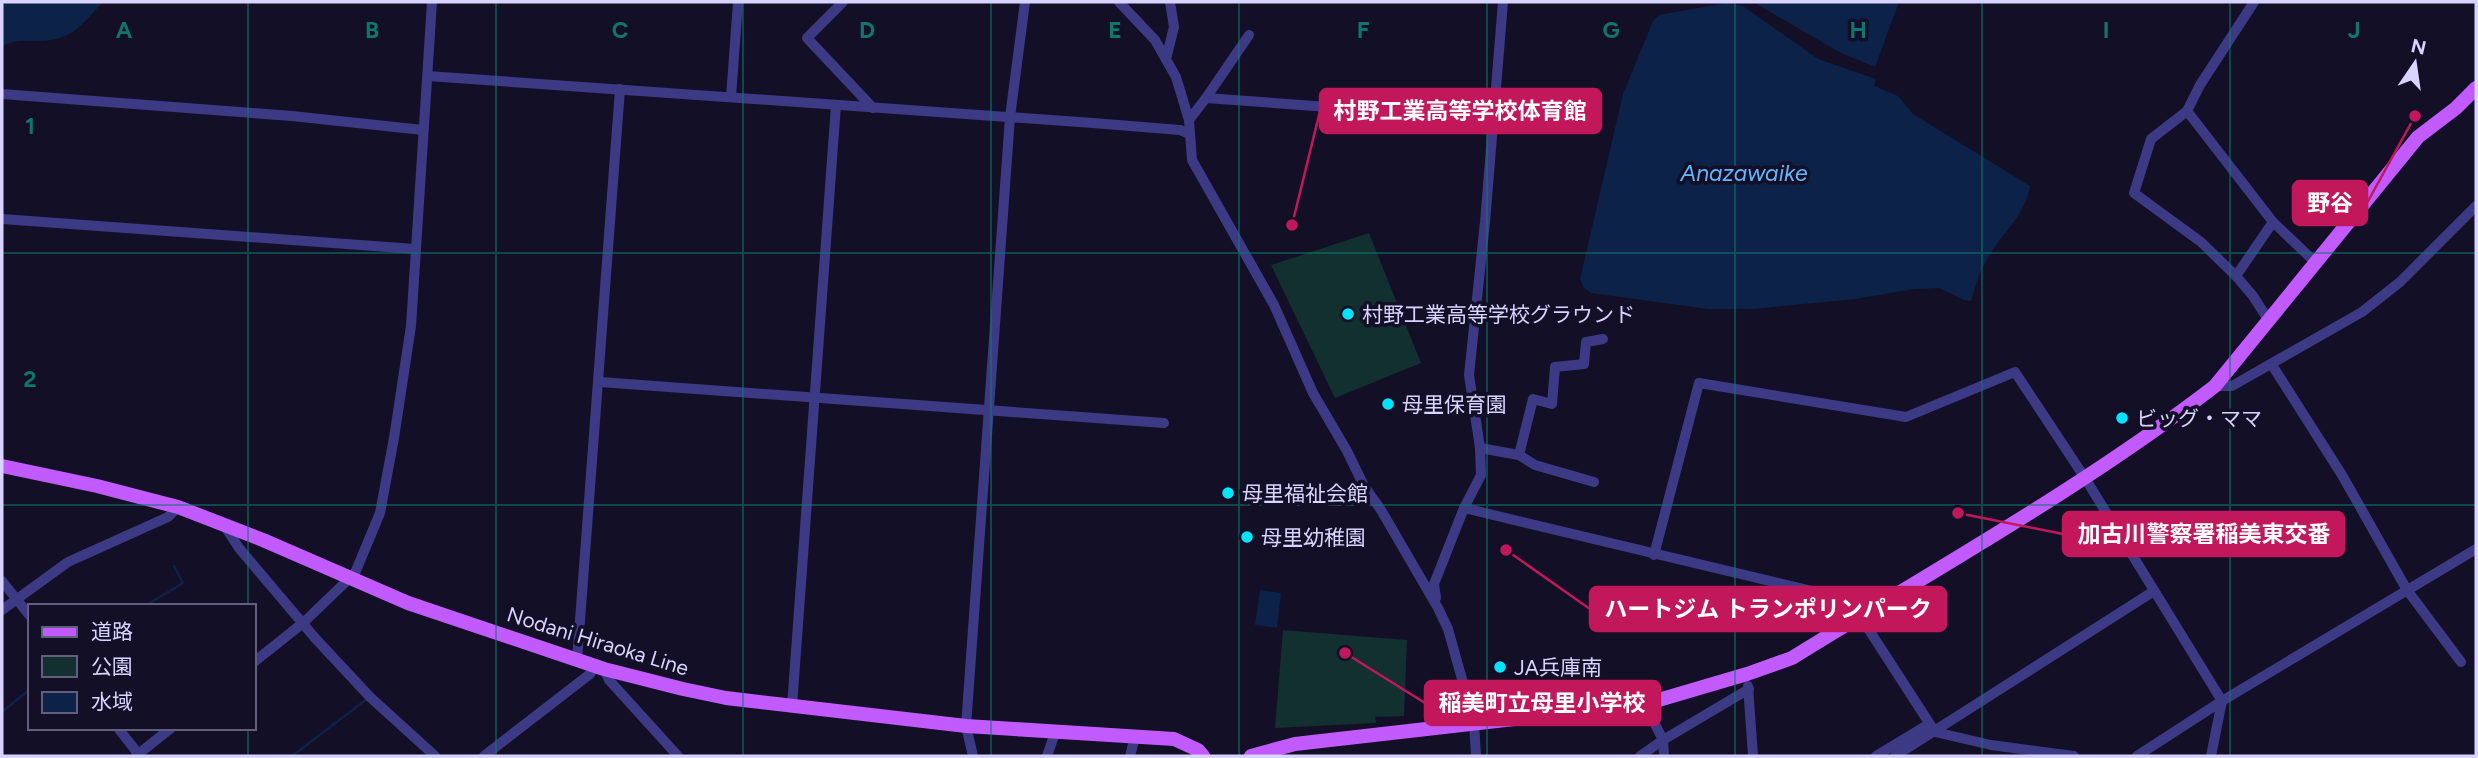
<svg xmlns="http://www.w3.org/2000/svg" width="2478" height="758" font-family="Figtree,'Noto Sans JP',sans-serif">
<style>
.green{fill:#12302f}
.water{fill:#0c2248}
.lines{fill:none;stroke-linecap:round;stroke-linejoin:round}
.stream{stroke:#0c2248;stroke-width:2.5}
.minor{stroke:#3d3a85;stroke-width:10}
.major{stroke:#c25bff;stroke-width:14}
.grid{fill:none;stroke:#0f766e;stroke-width:2;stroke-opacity:0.55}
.poi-dot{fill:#00e5ff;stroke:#130f26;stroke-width:2.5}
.labels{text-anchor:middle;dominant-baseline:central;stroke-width:7;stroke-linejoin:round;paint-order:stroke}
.poi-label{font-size:21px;fill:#d9d4ff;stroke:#130f26;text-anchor:start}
.street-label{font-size:21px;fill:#d9d4ff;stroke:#130f26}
.water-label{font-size:23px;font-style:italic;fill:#62b6ff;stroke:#130f26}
.grid-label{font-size:23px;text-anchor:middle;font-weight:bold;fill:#0f766e;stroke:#130f26;stroke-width:7;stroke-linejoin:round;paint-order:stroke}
.leader{fill:none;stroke:#c2185b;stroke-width:2.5}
.callout-dot{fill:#c2185b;stroke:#130f26;stroke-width:2.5}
.callout{fill:#c2185b;stroke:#c2185b;stroke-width:2.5}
.callout-label{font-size:23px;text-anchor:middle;font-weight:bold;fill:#fff}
</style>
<rect width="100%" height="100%" fill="#130f26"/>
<g class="green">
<polygon points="1369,233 1421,363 1335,398 1271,265"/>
<polygon points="1283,630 1407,640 1404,716 1375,717 1376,723 1275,728"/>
</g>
<g class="water">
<path d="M2,2H103C90,16 76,35 56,39C38,44 17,36 2,47Z"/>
<polygon points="1753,2 1899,2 1875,67 1839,52"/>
<path d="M1726,3L1743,6L1818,59L1876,79L1874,86L1898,96L1913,114L2030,186C2024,220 1998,235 1984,265C1978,276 1975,289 1971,301L1964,300L1939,288L1914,289L1855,299L1753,309H1708L1591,293L1584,288L1580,279L1623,94L1653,21L1659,15Z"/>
<polygon points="1260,590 1281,593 1277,628 1255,625"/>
</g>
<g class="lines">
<g class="stream">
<polyline points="145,606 183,583 174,566"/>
<polyline points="2,712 30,689"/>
<polyline points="292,756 367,699"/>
</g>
<g class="minor">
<polyline points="843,2 807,38 873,108"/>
<polyline points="1119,2 1155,40 1176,77 1189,120 1192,160 1274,305 1313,393 1347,451 1364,486 1381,510 1438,608 1448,629 1474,722 1476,756"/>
<polyline points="1166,59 1174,27 1170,2"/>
<polyline points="428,76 1093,123 1180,130 1190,134"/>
<polyline points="2,94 292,116 423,130"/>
<polyline points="731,97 738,2"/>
<polyline points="1206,98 1249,35"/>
<polyline points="2187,111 2273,222 2317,264"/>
<polyline points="1189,120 1206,98 1492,119"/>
<polyline points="2,219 415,249"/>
<polyline points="2236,276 2201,242 2134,193 2151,139 2187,111 2200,85 2254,2"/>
<polyline points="2269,321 2253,296 2236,276 2273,222"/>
<polyline points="2272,365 2342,475 2407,590 2461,662"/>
<polyline points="600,382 1164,423"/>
<polyline points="2215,386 2232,386 2362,312 2400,282 2476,206"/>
<polyline points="1480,448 1519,455 1535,465 1594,482"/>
<polyline points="1519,455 1533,399 1552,404 1555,367 1584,364 1586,342 1603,339"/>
<polyline points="1464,508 1875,606"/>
<polyline points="224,525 239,548 315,638 370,697 435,756"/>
<polyline points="1654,555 1699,383 1906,417 2015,372 2085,478 2222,701 2211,756"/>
<polyline points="2,581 30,616"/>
<polyline points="1436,598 1434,584 1464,508 1481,475 1480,448 1469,375 1485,222 1503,2"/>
<polyline points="2,610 68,562 168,517 178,507"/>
<polyline points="1860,616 1935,732 1991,745 2074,756"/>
<polyline points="577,660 620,89"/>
<polyline points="254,662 303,623 355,573 380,513 394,438 411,326 432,2"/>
<polyline points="604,669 609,680 678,756"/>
<polyline points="1748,686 1753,756"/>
<polyline points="1645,704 1663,740 1664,756"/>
<polyline points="792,706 836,105"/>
<polyline points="118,728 140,756"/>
<polyline points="136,756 171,728"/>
<polyline points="484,756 590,674 596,665"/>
<polyline points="973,756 966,726 1010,117 1025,2"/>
<polyline points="1047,756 1055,733"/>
<polyline points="1130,756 1135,737"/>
<polyline points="1640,756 1663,740 1749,689"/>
<polyline points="1876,756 1929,724"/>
<polyline points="1895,756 2154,591"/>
<polyline points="2137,756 2222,701 2476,549"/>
</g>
<g class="major">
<polyline points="2,466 97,486 178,507 263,540 408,603 604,669 683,689 726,698 966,726 1174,739 1198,750 1203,756"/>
<path d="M1251,756L1295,744L1645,704L1747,674L1792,658C1934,570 2082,488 2215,386L2418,137L2456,108L2476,88"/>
</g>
</g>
<path class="grid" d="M248,2V606M496,2V756M743,2V756M991,2V756M1239,2V756M1487,2V756M1735,2V756M1982,2V756M2230,2V756M2,253H2476M2,505H2476M248,728V756"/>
<g class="poi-dot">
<circle cx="1348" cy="314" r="7"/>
<circle cx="1388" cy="404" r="7"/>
<circle cx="2122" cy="418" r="7"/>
<circle cx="1228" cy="493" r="7"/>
<circle cx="1247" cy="537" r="7"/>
<circle cx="1500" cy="667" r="7"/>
</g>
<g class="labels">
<g class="poi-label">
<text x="1362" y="314">村野工業高等学校グラウンド</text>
<text x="1402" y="404">母里保育園</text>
<text x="2136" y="418">ビッグ・ママ</text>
<text x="1242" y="493">母里福祉会館</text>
<text x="1261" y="537">母里幼稚園</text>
<text x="1514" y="667">JA兵庫南</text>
</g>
<g class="street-label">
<text transform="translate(598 641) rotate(17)">Nodani Hiraoka Line</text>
</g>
<g class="water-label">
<text x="1744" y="173">Anazawaike</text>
</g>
</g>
<g class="grid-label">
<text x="124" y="38">A</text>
<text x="372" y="38">B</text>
<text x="620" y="38">C</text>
<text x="867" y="38">D</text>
<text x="1115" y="38">E</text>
<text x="1363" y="38">F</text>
<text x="1611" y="38">G</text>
<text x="1858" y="38">H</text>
<text x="2106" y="38">I</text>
<text x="2354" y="38">J</text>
<text x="30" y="134">1</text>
<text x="30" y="387">2</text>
</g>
<path class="leader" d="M1292 225L1320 111M2415 116L2367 203M1958 513L2063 534M1506 550L1590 609M1345 653L1425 703"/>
<g class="callout-dot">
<circle cx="1292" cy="225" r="7"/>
<circle cx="2415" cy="116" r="7"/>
<circle cx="1958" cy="513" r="7"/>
<circle cx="1506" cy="550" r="7"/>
<circle cx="1345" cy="653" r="7"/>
</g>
<g class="callout">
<rect x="1320" y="89" width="281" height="44" rx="7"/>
<rect x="2293" y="181" width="74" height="44" rx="7"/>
<rect x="2063" y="512" width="281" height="44" rx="7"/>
<rect x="1590" y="587" width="356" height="44" rx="7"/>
<rect x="1425" y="681" width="235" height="44" rx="7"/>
</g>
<g class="callout-label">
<text x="1460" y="119">村野工業高等学校体育館</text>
<text x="2330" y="211">野谷</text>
<text x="2204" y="542">加古川警察署稲美東交番</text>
<text x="1768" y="617">ハートジム トランポリンパーク</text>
<text x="1542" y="711">稲美町立母里小学校</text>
</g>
<rect width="2478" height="758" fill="none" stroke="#d9d4ff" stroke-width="7"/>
<rect x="28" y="604" width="228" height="126" fill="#130f26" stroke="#625e7d" stroke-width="2"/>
<rect x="42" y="627" width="35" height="10" fill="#c25bff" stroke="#625e7d" stroke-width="2"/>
<text x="91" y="639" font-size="21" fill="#d9d4ff">道路</text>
<rect x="42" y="656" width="35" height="21" fill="#12302f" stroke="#625e7d" stroke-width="2"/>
<text x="91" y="674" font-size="21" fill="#d9d4ff">公園</text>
<rect x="42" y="692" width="35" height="21" fill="#0c2248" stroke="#625e7d" stroke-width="2"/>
<text x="91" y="709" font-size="21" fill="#d9d4ff">水域</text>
<g transform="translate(2415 63) rotate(13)" stroke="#130f26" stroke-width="5" paint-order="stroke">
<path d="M0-5L12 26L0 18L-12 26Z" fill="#d9d4ff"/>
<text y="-10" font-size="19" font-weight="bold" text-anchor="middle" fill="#d9d4ff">N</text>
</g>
</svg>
